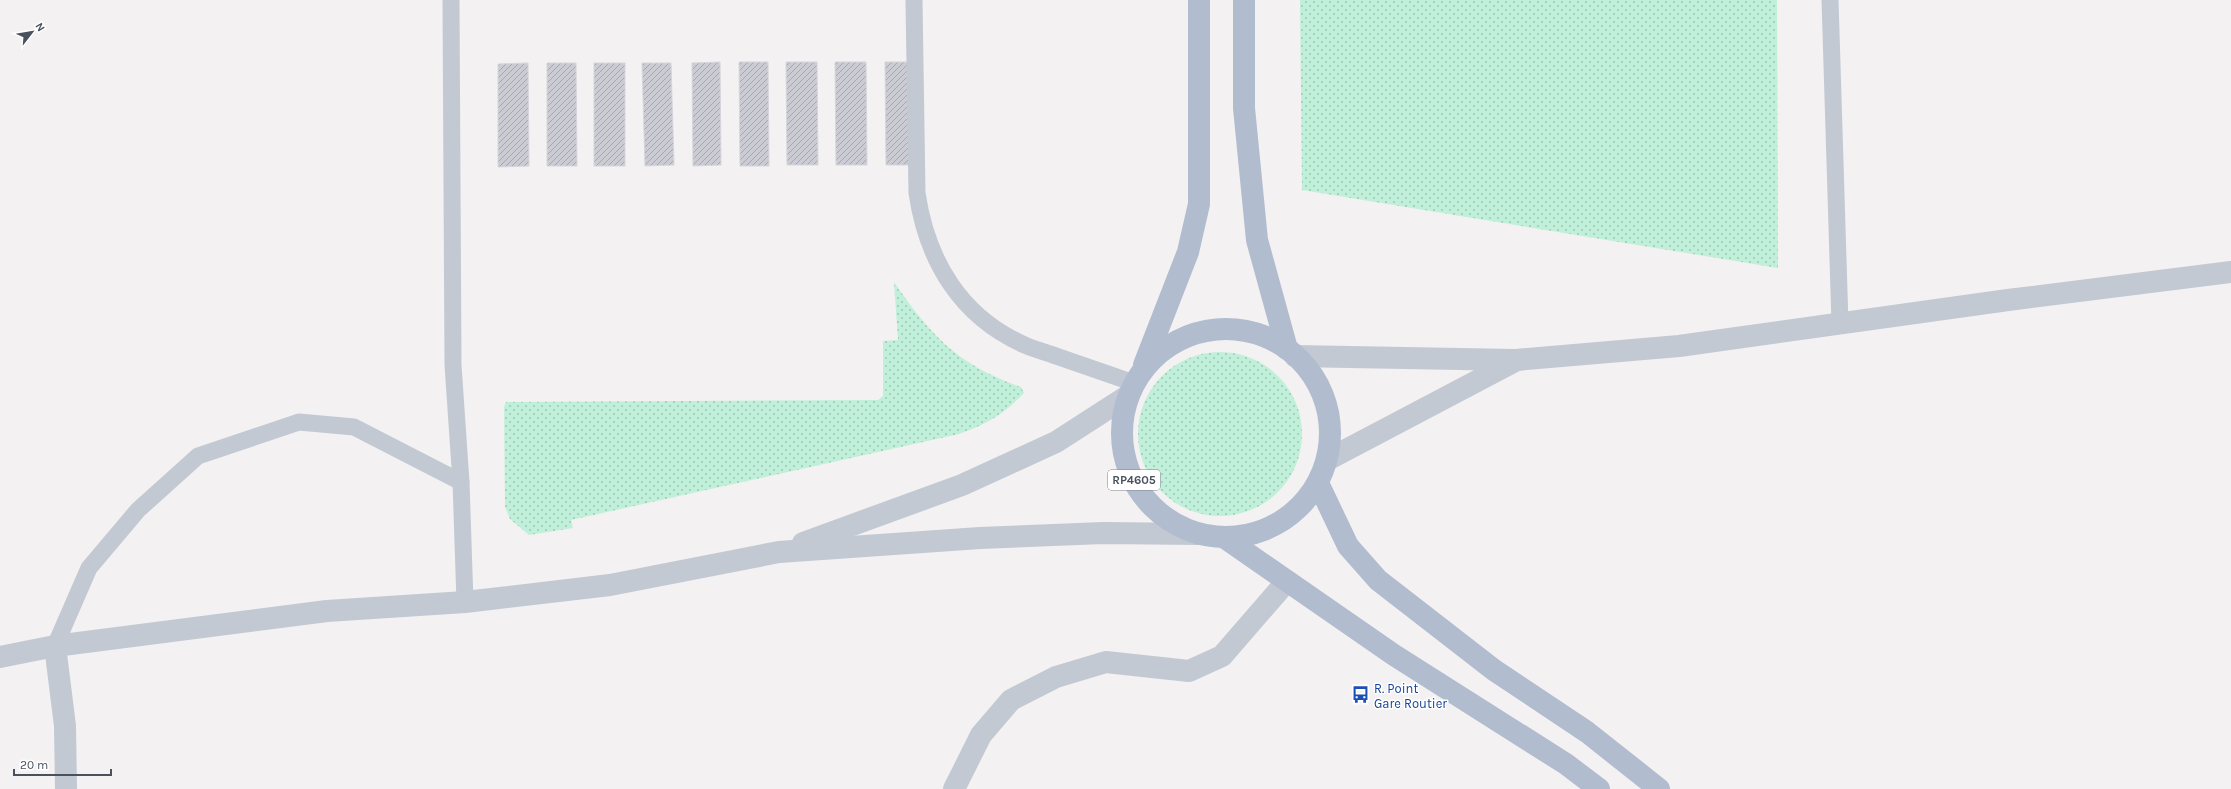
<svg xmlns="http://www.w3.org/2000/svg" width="2231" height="789" font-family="Karla,sans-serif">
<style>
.green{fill:url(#green-dots)}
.building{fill:url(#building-hatch);stroke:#d5d6dc}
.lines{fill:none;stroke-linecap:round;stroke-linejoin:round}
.service{stroke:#c2c9d2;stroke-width:17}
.minor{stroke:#c2c9d2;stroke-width:22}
.tertiary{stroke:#c2c9d2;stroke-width:22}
.primary{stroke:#b1bccf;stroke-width:22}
.labels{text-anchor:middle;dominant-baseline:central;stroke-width:3;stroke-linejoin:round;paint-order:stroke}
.shield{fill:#fff;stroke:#80858f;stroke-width:1}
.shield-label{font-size:12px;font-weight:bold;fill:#49515f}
.transit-label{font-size:13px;fill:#164399;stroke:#fff;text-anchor:start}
</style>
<defs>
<pattern id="green-dots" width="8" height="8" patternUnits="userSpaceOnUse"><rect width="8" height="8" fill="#c1f0da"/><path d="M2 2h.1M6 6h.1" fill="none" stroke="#9fc5b4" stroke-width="1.8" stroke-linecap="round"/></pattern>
<pattern id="building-hatch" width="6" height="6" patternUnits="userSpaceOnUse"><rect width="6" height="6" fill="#cbccd3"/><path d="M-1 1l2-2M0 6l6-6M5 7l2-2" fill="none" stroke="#a7a8ae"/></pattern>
</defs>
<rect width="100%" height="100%" fill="#f3f1f1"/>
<g class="green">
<polygon points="1300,0 1777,0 1778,268 1302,190"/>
<path d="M894,282C931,336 958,365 1021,387L1024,393C1003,415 987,424 959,434L571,520L573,528L529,535L510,519L505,507L504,407L506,402L878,400L883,396V341L898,340Z"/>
<circle cx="1220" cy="434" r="82"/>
</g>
<g class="building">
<polygon points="720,62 721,165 693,166 692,63"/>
<polygon points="739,62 768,62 769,166 740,166"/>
<polygon points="786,62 817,62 818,165 787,165"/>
<polygon points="835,62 866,62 867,165 836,165"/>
<polygon points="885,62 911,62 911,165 886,165"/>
<polygon points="528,63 529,166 498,167 498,64"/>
<polygon points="547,63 576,63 577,166 547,166"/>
<rect x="594" y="63" width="31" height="103"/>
<polygon points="642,63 671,63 674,165 645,166"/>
</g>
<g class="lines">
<g class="service">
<polyline points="451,0 453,365 461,482 465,602"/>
<path d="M914,0L917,193C927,261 961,318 1027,346C1036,350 1046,352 1056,356C1082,365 1108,374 1134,383"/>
<polyline points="1830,0 1840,324"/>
<polyline points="55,646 89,568 138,510 198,456 299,422 354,427 461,482"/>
</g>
<g class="minor">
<polyline points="55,646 65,726 66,789"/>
<polyline points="954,789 981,735 1011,700 1056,677 1106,662 1189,671 1222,656 1287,581"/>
</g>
<g class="tertiary">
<polyline points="1295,356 1516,360 1679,346 2008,300 2231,272"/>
<polyline points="1327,460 1515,361"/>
<polyline points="803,543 962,485 1056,442 1129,395"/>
<polyline points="0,657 55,646 327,611 465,602 610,585 779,552 980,538 1103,533 1199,534"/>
</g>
<g class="primary">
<polyline points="1244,0 1244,108 1257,240 1287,349"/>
<circle cx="1226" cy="433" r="104"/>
<polyline points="1144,365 1188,252 1199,204 1199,0"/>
<polyline points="1318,483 1348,546 1378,580 1494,670 1587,732 1659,789"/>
<polyline points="1225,538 1394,655 1566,764 1599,789"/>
</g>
</g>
<defs>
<symbol id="bus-bare" viewBox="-9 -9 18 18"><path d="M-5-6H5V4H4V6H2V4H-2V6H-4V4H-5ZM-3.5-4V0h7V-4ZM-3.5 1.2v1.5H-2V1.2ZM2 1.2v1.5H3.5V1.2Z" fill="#1a4fb4" stroke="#fff" stroke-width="2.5" paint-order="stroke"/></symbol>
</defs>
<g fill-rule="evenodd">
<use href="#bus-bare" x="1348" y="682" width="25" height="25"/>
</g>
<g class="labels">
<rect class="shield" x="1108" y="470" width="52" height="20" rx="3"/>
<g class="shield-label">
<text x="1134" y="480">RP4605</text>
</g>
<g class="transit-label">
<text x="1374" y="688">R. Point<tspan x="1374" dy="15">Gare Routier</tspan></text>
</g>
</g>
<g transform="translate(32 32) rotate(59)" stroke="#ffffff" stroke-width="3" paint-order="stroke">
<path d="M0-3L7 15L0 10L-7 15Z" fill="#49515f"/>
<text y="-6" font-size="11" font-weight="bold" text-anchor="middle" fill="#49515f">N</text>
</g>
<path d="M14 769v6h97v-6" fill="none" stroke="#49515f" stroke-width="2"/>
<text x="20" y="769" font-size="12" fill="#49515f" stroke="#ffffff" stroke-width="3" paint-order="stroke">20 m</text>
</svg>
